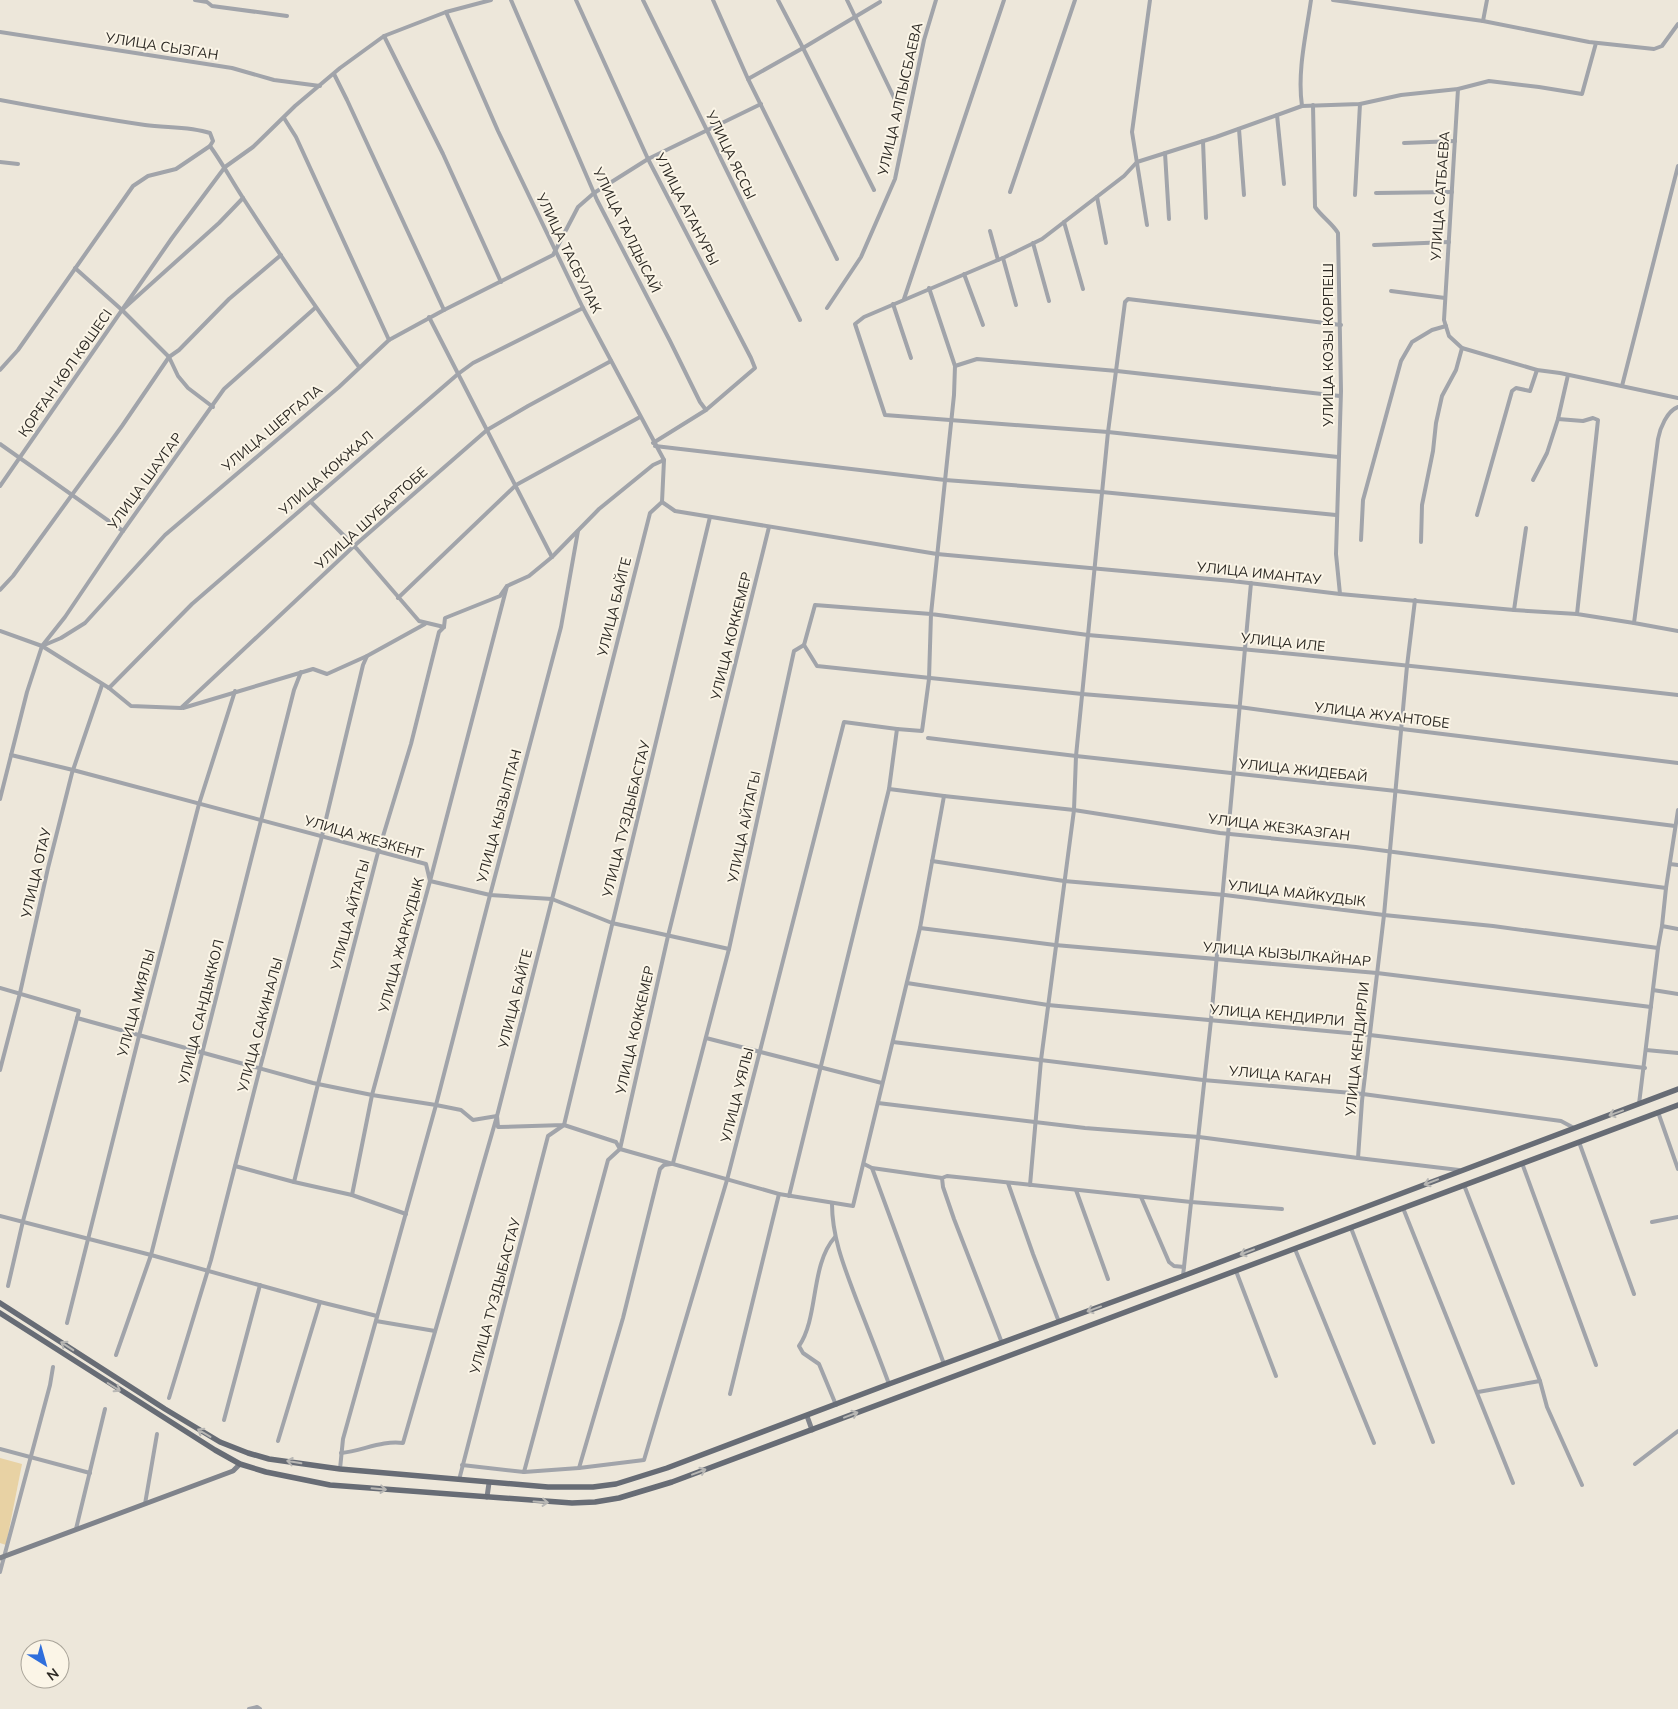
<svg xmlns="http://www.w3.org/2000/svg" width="1678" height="1709" font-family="Mulish,sans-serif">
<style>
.green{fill:#e8d2a4}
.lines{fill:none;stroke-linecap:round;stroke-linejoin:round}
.street{stroke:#a1a4aa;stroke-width:4}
.secondary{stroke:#7f838b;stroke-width:5}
.primary{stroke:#676c75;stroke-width:5.5}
.oneway{stroke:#b8b7b4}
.labels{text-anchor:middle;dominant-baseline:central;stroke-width:4;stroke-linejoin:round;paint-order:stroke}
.street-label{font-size:14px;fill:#2d2a25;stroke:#fbf5e7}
</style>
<rect width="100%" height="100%" fill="#ede7da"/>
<polygon class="green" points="0,1458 22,1464 6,1545 0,1543"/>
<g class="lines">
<g class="street">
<polyline points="195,0 207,2 212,6 287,16"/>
<polyline points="511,0 597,200 670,341 700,402 706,410 653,443"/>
<polyline points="576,0 648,159 751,358 755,368 706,410"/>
<polyline points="643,0 800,320"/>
<polyline points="713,0 748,79 837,259"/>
<polyline points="778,0 803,48 880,2"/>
<polyline points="847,0 898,106"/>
<polyline points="1333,0 1483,21 1589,42 1654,49 1662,46 1678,24"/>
<polyline points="446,12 498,131 583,308 664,460 662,502"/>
<polyline points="1483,21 1487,0"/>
<polyline points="0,32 232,68 274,80 320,86"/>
<polyline points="384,36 443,154 501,282"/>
<polyline points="334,74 347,100 444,310"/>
<polyline points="748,79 803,48 874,190"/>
<polyline points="1458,89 1444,320 1449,336 1462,348 1537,370 1560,373 1678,398"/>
<path d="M0,100C48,109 96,118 145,125C166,128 189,126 210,133L213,141L210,146C223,164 233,183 245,201C282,258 319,313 359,367"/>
<path d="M1313,105L1315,207C1322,217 1332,223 1338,233L1341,391L1336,554L1340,594"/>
<path d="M1302,106C1297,72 1306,35 1311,0"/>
<polyline points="1277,115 1284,184"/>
<polyline points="284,118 296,137 389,340"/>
<polyline points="1239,129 1244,195"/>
<polyline points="1203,141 1206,218"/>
<polyline points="1404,143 1455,141"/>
<polyline points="1165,153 1169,219"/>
<polyline points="0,162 18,164"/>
<polyline points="1010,192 1075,0"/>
<polyline points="1376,193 1452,192"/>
<polyline points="1355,195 1360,104"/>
<polyline points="1097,197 1106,243"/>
<polyline points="1064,222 1083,289"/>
<polyline points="1147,225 1132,132 1150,0"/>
<polyline points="990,231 998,260"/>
<polyline points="1033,243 1049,301"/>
<polyline points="1374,245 1449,242"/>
<polyline points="1003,258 1016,305"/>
<polyline points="75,268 122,310 169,357 178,376 188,388 213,407"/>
<polyline points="964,274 983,325"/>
<polyline points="929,288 955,366 954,395 931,614 1088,635 1076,756 1074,810 1041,1060 1030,1185"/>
<polyline points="1391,291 1445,298"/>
<polyline points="904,299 1004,0"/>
<polyline points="893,304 911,358"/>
<polyline points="827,308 861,257 895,179 924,40 936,0"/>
<polyline points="122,310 172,238 225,167 253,147 295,106 340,68 384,36 446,12 491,0"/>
<polyline points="429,317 552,557"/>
<path d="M1341,325L1128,299L1125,302L1108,432L1088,635C1285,652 1482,673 1678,695"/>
<polyline points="955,366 977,359 1117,371 1340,396"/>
<polyline points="0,370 18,350 133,186 148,176 176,169 210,146"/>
<polyline points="1622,386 1678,166"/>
<path d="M1678,407C1667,411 1660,428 1658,439L1634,623L1678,631"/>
<polyline points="1558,419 1583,421 1593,418 1598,420 1577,614 1634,623"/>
<polyline points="0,444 123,531"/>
<polyline points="655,446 945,480 1102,492 1336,515"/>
<polyline points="1338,457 1108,432 885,415 855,324 864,317 1005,257 1042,239 1124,176 1137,162 1216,137 1302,106 1360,104 1401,95 1458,89 1489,81 1539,87 1582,94 1596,43"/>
<polyline points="1533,480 1547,453 1558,419 1568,375"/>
<polyline points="0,486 122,310 219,223 243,198"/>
<polyline points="311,502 357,549 419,621 444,627 445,618 500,596 507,586 529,576 552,557 599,509 653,465 664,460"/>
<polyline points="662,502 675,511 937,554 1232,581 1340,594 1514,610 1577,614"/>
<polyline points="1477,515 1512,391 1516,388 1530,391 1537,370"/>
<polyline points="578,531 561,627 489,899 436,1105 461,1110 473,1120 497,1116 498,1127 564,1125 710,517"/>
<polyline points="1361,540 1363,500 1401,361 1412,342 1432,330 1446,326"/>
<polyline points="1421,542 1422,505 1433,451 1436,423 1442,396 1456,370 1462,348"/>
<polyline points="0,590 13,576 122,426 169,357 179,350 229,299 281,255"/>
<polyline points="398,598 516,485 640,417"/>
<polyline points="1415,600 1407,666 1384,915 1362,1101 1358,1158 1459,1170"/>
<polyline points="1514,610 1526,528"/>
<polyline points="0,631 42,646 109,688 131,706 181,708 354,546 487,430 528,406 611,361"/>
<polyline points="804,645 817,666 1082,694 1239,707 1402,729 1678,763"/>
<polyline points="42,646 61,638 85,623 165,535 339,387 389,340 444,310 553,255 578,207 594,193 648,159 761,104"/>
<polyline points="109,688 192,604 458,374 473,363 583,308"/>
<polyline points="183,708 313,669 327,674 367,656 425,624"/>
<polyline points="928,738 1076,756 1396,791 1675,826"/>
<polyline points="11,755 73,770 426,864 430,881 490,895 552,899 612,923 729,949"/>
<polyline points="889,789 944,796 1074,810 1220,833 1356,847 1666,888"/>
<polyline points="0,799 27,692 42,646 65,617 123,531 224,389 315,308"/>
<polyline points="932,861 1064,881 1225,895 1384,915 1493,926 1658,948"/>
<polyline points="1670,864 1678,865"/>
<polyline points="1662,926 1678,929"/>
<polyline points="920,928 1055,945 1377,973 1651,1007"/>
<polyline points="907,983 1048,1005 1370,1035 1645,1068"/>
<polyline points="0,988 79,1011 23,1221 8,1286"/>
<polyline points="1653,990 1678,994"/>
<polyline points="77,1018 313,1083 372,1095 436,1105 343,1439 340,1469"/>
<polyline points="706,1038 882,1083"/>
<polyline points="893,1042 1203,1080 1363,1094 1561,1121 1574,1128"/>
<polyline points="1646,1050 1678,1053"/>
<polyline points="0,1070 20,993 48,868 72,773 102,685"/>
<polyline points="878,1103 1085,1128 1199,1137 1358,1158"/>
<polyline points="1639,1104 1658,948 1662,926 1666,888 1678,810"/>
<polyline points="1658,1112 1678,1169"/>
<polyline points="1579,1142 1634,1294"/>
<polyline points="673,1163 729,949 794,651 804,645 815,605 931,614 929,679 922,731 897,729 889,789 789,1196"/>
<polyline points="1522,1163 1596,1365"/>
<polyline points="864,1164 872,1168 942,1178"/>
<polyline points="235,1166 294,1182 352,1195 406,1214"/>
<polyline points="872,1168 944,1364"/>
<polyline points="294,1182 318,1084 377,856 411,744 439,632 444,627"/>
<polyline points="1008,1183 1033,1254 1059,1322"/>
<polyline points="1464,1185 1540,1381 1547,1407 1582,1485"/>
<polyline points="1076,1190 1108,1279"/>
<polyline points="352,1195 372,1095 430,881 507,586"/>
<polyline points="1141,1197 1169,1262 1174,1266 1184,1267"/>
<path d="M832,1204C832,1238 845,1269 857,1301C868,1329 879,1357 889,1384"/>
<polyline points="1403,1208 1513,1483"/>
<polyline points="0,1216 151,1255 320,1302 278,1441"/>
<polyline points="1652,1222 1678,1217"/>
<polyline points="1351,1228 1433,1442"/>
<path d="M835,1237C810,1265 819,1317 799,1346L803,1353L819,1364L836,1405"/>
<polyline points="1295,1249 1374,1443"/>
<polyline points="1236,1271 1276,1376"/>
<polyline points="1183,1276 1211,1020 1251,583"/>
<polyline points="320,1302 377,1316"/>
<polyline points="376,1321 435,1331"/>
<polyline points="67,1323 139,1036 199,804 235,691"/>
<polyline points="1002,1343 954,1219 943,1187 942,1178 947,1176 1191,1202 1282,1209"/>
<polyline points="116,1355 151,1255 294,690 301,672"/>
<polyline points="1478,1392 1540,1381"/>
<polyline points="730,1394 779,1194"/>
<polyline points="169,1398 211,1260 260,1068 321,840 363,665 367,656"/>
<polyline points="224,1420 260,1285"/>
<polyline points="0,1449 90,1473"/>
<path d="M341,1453C362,1451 382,1440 403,1443L497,1116L650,513L662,502"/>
<polyline points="1635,1464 1678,1431"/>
<polyline points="462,1465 524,1472 608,1160 620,1149 668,936 769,527"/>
<polyline points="579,1468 644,1460 727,1180 844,722 897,729"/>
<polyline points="524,1472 579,1468 623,1318 660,1169 664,1165 671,1164"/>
<polyline points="459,1480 548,1136 564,1125 616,1142 620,1149 779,1194 853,1206 920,928 944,796"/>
<polyline points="145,1504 157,1434"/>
<polyline points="76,1529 105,1409"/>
<polyline points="0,1572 50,1385 53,1367"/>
<polyline points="249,1709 257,1707 260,1709"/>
</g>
<g class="secondary">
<polyline points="807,1416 812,1430"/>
<polyline points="487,1497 489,1483"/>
<polyline points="0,1558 233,1471 240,1464"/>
</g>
<g class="primary">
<polyline points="0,1303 165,1409 220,1442 248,1453 269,1459 340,1469 548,1487 593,1487 616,1484 667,1468 889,1384 1183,1276 1678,1089"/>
<polyline points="0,1313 215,1450 240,1464 266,1472 330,1485 572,1503 595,1502 619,1498 672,1482 1678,1105"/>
</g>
</g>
<defs><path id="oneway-shaft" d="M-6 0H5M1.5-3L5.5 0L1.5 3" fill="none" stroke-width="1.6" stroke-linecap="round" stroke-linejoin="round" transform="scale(1.25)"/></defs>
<g class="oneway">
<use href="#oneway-shaft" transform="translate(1616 1113) rotate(160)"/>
<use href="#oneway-shaft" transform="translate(1431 1182) rotate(159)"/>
<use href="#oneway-shaft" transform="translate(1247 1252) rotate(159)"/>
<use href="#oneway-shaft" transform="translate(1094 1309) rotate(160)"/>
<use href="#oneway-shaft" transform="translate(67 1346) rotate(-147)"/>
<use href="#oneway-shaft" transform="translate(114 1387) rotate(32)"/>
<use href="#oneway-shaft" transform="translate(851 1415) rotate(-21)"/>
<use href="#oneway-shaft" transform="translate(204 1433) rotate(-149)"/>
<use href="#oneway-shaft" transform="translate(294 1462) rotate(-171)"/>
<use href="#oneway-shaft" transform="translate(699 1472) rotate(-21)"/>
<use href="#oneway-shaft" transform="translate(379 1489) rotate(5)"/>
<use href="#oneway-shaft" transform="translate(541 1502) rotate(4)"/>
</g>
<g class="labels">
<g class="street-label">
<text transform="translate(162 46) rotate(9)">УЛИЦА СЫЗГАН</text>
<text transform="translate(900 99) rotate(-77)">УЛИЦА АЛПЫСБАЕВА</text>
<text transform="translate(731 155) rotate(64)">УЛИЦА ЯССЫ</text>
<text transform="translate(1440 196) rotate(-86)">УЛИЦА САТБАЕВА</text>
<text transform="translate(687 209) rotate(63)">УЛИЦА АТАНУРЫ</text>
<text transform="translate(627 230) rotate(64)">УЛИЦА ТАЛДЫСАЙ</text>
<text transform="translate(569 253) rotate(64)">УЛИЦА ТАСБУЛАК</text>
<text transform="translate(1328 345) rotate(-90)">УЛИЦА КОЗЫ КОРПЕШ</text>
<text transform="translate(65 373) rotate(-55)">ҚОРҒАН КӨЛ КӨШЕСІ</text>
<text transform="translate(272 428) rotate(-40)">УЛИЦА ШЕРГАЛА</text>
<text transform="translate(326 473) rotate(-41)">УЛИЦА КОКЖАЛ</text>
<text transform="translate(145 481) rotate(-54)">УЛИЦА ШАУГАР</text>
<text transform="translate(371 518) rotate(-42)">УЛИЦА ШУБАРТОБЕ</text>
<text transform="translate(1259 573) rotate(6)">УЛИЦА ИМАНТАУ</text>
<text transform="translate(614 607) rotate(-76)">УЛИЦА БАЙГЕ</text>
<text transform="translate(731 636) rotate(-76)">УЛИЦА КОККЕМЕР</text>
<text transform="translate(1283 642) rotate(6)">УЛИЦА ИЛЕ</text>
<text transform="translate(1382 715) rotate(7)">УЛИЦА ЖУАНТОБЕ</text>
<text transform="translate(1303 770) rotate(6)">УЛИЦА ЖИДЕБАЙ</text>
<text transform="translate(499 816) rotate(-75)">УЛИЦА КЫЗЫЛТАН</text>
<text transform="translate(626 819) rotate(-76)">УЛИЦА ТУЗДЫБАСТАУ</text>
<text transform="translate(744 827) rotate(-78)">УЛИЦА АЙТАГЫ</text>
<text transform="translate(1279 827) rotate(7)">УЛИЦА ЖЕЗКАЗГАН</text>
<text transform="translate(364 837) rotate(16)">УЛИЦА ЖЕЗКЕНТ</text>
<text transform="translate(36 873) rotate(-77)">УЛИЦА ОТАУ</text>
<text transform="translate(1297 893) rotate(7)">УЛИЦА МАЙКУДЫК</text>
<text transform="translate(350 915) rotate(-75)">УЛИЦА АЙТАГЫ</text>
<text transform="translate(401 945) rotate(-75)">УЛИЦА ЖАРКУДЫК</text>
<text transform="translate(1287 954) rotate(5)">УЛИЦА КЫЗЫЛКАЙНАР</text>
<text transform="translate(515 999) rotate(-76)">УЛИЦА БАЙГЕ</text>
<text transform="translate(136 1003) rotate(-75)">УЛИЦА МИЯЛЫ</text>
<text transform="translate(201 1012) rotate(-76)">УЛИЦА САНДЫККОЛ</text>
<text transform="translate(1277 1015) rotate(5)">УЛИЦА КЕНДИРЛИ</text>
<text transform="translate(260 1025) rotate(-75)">УЛИЦА САКИНАЛЫ</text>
<text transform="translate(635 1030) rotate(-77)">УЛИЦА КОККЕМЕР</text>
<text transform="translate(1357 1049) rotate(-84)">УЛИЦА КЕНДИРЛИ</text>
<text transform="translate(1280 1075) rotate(5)">УЛИЦА КАГАН</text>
<text transform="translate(737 1095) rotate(-76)">УЛИЦА УЯЛЫ</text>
<text transform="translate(495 1296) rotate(-75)">УЛИЦА ТУЗДЫБАСТАУ</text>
</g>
</g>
<g transform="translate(45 1664) rotate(143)"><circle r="24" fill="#fbf5e7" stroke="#a9a499"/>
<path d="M0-4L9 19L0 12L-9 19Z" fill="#2f6edc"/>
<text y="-8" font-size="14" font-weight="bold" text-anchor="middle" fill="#2d2a25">N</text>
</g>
</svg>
